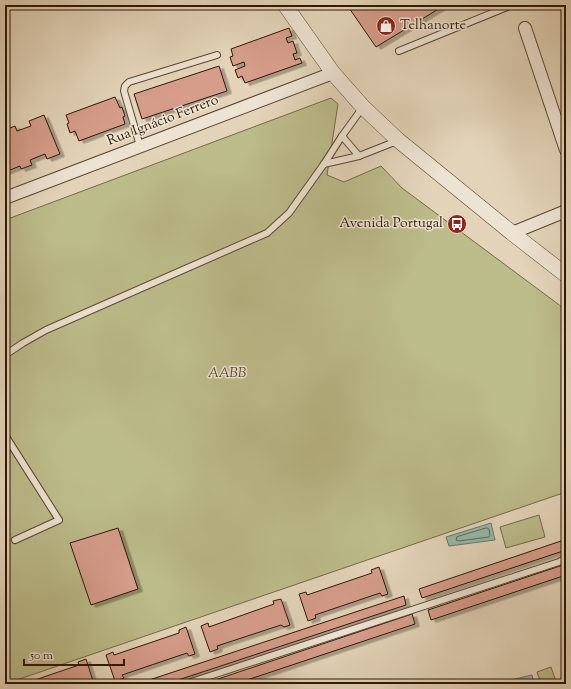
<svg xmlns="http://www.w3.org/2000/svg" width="571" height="689" font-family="'Sorts Mill Goudy',serif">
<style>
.green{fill:#bcbb8a;stroke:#766948}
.water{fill:#96b8ab;stroke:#6d7869}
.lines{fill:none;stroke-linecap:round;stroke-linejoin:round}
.shore{stroke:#626858;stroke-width:1}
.building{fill:#d69d8b;stroke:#2f1705;filter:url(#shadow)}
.service-casing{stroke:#5c4632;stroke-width:8}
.minor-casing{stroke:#5c4632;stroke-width:14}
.tertiary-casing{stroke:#5c4632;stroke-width:16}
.service{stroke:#ede3d2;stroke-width:6}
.minor{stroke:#ede3d2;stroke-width:12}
.tertiary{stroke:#ede3d2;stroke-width:15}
.labels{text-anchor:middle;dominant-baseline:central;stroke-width:3;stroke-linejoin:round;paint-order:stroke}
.poi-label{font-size:14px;fill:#2f1705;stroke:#ede3d2;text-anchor:start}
.street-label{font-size:14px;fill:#2f1705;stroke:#ede3d2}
.park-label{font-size:14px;font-style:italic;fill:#59482d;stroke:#ede3d2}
</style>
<defs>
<filter id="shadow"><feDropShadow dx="4.5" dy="2.5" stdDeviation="0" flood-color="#0004"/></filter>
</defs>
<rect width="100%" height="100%" fill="#e3d4b9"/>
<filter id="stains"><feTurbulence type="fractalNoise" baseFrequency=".005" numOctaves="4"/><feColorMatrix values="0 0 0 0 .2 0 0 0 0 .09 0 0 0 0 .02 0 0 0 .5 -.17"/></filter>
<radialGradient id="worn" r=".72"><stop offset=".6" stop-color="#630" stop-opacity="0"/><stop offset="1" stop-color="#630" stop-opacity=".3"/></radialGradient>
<g class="green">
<polygon points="331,98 338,104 327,175 344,182 381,166 402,188 566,310 566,492 5,684 5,220"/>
<polygon points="539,515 545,537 506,548 500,527"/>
<polygon points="551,667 557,684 541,684 537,672"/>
</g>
<g class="water">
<polygon points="491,523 495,540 449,546 446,537"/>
<polygon points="532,675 534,684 503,684 502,682"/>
</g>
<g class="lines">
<polygon class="shore" points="487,528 489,529 490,535 489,537 459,541 456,540 457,537"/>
</g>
<g class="building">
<polygon points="347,5 445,5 376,47"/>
<polygon points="289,28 292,36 286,38 288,43 293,41 297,53 293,54 295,60 300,58 302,63 245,83 242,76 238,78 235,70 245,66 244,62 233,66 230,57 233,56 231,49"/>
<polygon points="219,66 227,91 142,119 134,94"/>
<polygon points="115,97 120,108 122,107 125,116 123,117 125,124 79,141 75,131 70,133 67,124 69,123 66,115"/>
<polygon points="44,115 60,154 47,159 45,154 30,160 32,165 21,169 20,166 5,172 5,130 15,126 17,131 31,126 29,121"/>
<polygon points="118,528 138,589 91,605 70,543"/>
<polygon points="564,540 566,545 566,550 422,598 419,589"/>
<polygon points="566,564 566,575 431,620 428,610"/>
<polygon points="379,567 388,594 382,596 380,593 315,615 316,618 308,621 299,594 306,592 307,595 372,573 371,570"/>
<polygon points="404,596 406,605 166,684 137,684"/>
<polygon points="281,599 290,625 284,627 281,625 217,646 218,649 210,652 201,626 208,623 209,627 274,604 273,601"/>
<polygon points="412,614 415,624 235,684 203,684"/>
<polygon points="186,627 195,654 189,656 187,653 122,675 124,678 115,681 106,655 113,652 114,655 179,633 179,630"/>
<polygon points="86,659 94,684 23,684 79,665 78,662"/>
</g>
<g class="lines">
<defs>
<g id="service">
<polyline points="399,51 512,5"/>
<polyline points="342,136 359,156 397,141"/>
<polyline points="140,146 124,91 125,86 129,82 217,55"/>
<polyline points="324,164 359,156"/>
<polyline points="5,355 23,343 46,330 267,233 289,213 324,164 342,136 363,107"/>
<polyline points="5,435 59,520 15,540"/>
<polyline points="185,684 559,562 566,558"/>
</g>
<g id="minor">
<polyline points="525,28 566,150"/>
<polyline points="5,198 333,73"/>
<polyline points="512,233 566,211"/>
</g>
<polyline id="tertiary" points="285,5 333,73 363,107 398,140 512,233 566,275"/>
</defs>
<use href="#service" class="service-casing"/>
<use href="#minor" class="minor-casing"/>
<use href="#tertiary" class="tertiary-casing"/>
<use href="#service" class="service"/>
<use href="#minor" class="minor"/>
<use href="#tertiary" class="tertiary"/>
</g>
<defs>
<symbol id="shop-disc" viewBox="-11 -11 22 22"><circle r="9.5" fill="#8f2418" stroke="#ede3d2"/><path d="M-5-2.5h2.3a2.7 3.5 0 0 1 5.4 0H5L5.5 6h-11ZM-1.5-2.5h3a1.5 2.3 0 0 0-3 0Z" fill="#fff"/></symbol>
<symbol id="bus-disc" viewBox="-11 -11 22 22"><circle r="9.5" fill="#8f2418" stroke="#ede3d2"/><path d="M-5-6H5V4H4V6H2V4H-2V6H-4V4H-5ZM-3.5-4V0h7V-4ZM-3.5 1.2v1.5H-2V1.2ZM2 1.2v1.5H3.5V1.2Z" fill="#fff"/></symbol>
</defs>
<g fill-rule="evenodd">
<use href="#shop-disc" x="375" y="15" width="22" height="22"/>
<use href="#bus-disc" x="446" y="213" width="22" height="22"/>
</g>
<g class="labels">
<g class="poi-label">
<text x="400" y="26">Telhanorte</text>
<text x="443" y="224" text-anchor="end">Avenida Portugal</text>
</g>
<g class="street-label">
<text transform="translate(163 121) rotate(-21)">Rua Ignácio Ferrero</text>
</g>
<g class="park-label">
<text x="227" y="374">AABB</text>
</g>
</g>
<rect width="571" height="689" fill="none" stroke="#e3d4b9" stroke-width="20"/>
<rect x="6" y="6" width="559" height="677" fill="none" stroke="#2f1705" stroke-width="2"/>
<rect x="10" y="10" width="551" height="669" fill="none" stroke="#2f1705"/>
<path d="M24 659v6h100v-6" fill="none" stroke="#2f1705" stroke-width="2"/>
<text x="30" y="659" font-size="12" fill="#2f1705" stroke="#ede3d2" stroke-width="3" paint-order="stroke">50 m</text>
<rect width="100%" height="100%" filter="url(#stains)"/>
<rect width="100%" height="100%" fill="url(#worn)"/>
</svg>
